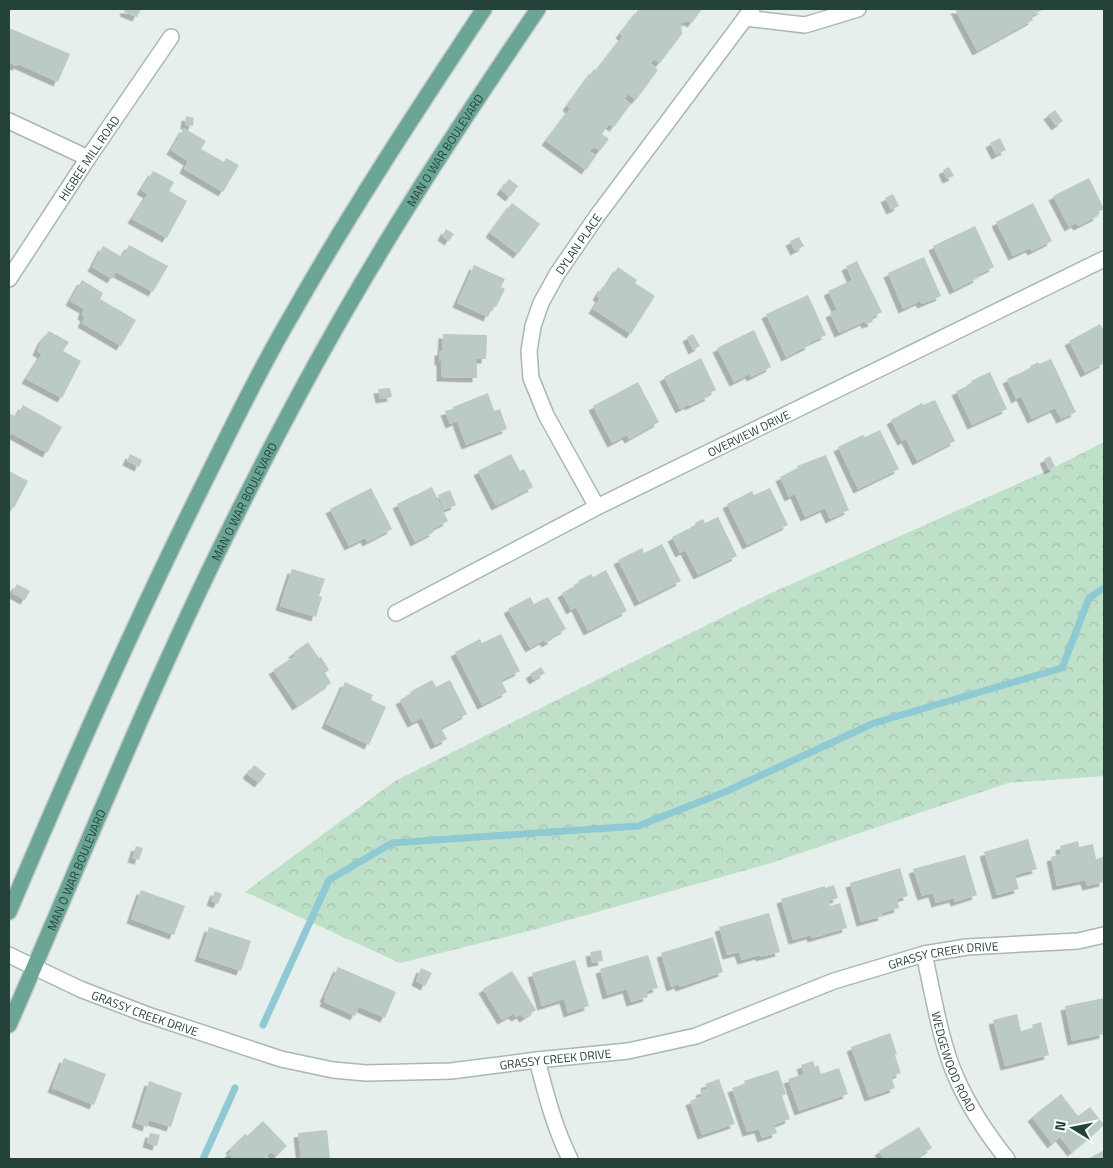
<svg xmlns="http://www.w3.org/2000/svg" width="1113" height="1168" font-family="'Titillium Web',sans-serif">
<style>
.forest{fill:url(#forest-crowns)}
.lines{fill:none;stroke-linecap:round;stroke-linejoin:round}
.stream{stroke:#8ec9d4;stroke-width:7}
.building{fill:#bbcac4;filter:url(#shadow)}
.minor-casing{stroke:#a8b8b2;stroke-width:18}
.major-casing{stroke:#c2cac8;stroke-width:18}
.minor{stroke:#fff;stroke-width:15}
.major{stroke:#6aa596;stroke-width:15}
.labels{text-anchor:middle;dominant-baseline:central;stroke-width:4;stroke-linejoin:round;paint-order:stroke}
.street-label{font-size:12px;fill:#24423a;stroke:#f7fbf9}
</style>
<defs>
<pattern id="forest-crowns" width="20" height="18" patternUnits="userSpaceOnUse" patternTransform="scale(1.25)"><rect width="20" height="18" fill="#bfe0c8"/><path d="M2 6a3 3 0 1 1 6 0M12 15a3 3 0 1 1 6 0" fill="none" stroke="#a4c1ad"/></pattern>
<filter id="shadow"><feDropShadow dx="-4.5" dy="4.5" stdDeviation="0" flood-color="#0004"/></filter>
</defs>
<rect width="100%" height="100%" fill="#e6efeb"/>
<polygon class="forest" points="1104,442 1104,776 1008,783 771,863 533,930 400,963 245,892 395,781 769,594 1049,470"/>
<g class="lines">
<g class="stream">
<polyline points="263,1025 329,880 392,843 638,826 725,792 874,723 1062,668 1089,598 1104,588"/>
<polyline points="203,1159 235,1088"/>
</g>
</g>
<g class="building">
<polygon points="125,9 141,9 137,17 124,12"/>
<polygon points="639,9 702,9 692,23 689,21 681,23 682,34 660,63 654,59 650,64 658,70 636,100 628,94 624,99 631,104 614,127 609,124 602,134 609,139 600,151 594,147 589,151 596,156 586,170 546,141 570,109 567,106 594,69 596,71 623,36 620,34"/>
<polygon points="955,9 1044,9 1031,16 1033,20 977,51"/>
<polygon points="9,28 70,54 58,82 18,64 17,66 9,63"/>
<polygon points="1055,110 1063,121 1056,126 1048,115"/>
<polygon points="186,116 194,118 193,126 185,125"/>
<polygon points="184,128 206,141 201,149 224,162 226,158 239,165 223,192 184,169 188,161 171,150"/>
<polygon points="1000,138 1006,150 996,155 990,143"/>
<polygon points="949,167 954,176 947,179 943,170"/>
<polygon points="153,171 174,182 169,191 187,201 167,238 132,219 148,194 141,190"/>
<polygon points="1089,178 1104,209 1096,213 1098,216 1078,226 1076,223 1069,227 1053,196"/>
<polygon points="509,179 518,186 510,197 501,190"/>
<polygon points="893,194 899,206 891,210 885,198"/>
<polygon points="512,203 540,224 518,254 490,233"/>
<polygon points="1033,203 1052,241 1032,251 1030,248 1013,256 996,222"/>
<polygon points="975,226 994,267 977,275 978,278 954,290 933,246"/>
<polygon points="446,229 454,234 449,241 442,236"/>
<polygon points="799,237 804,246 795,251 790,241"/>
<polygon points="129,245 168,266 153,292 116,272 112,279 92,267 103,246 122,257"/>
<polygon points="924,257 941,296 922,304 920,301 903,309 888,273"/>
<polygon points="857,261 882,312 871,318 873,322 866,324 865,321 839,333 830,313 837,310 828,291 852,280 846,266"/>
<polygon points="474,265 505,279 501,287 505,289 496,307 493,306 488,317 457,303"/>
<polygon points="618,267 637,280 635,283 655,296 631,334 593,309 600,298 597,296 603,286 605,288"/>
<polygon points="82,280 103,293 100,299 136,320 121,346 82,323 85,317 82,315 84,309 70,301"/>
<polygon points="808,295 826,335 809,343 810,345 786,357 766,314"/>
<polygon points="1100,324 1104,331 1104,363 1085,373 1069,341"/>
<polygon points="754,330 771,367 751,377 750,374 734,382 717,348"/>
<polygon points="49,331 69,342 63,351 81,361 62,398 26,379 42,354 37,351 42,340"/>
<polygon points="443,334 487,335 486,359 477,359 477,378 441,377 441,361 439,361 439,351 442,351"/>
<polygon points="693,334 700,346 693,350 687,337"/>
<polygon points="701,358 716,390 708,394 710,396 689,406 689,404 680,409 664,377"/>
<polygon points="1051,359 1076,412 1061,419 1055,408 1032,419 1021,396 1016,399 1007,379 1031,368 1030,366 1038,362 1039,364"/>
<polygon points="990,372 1007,409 972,425 956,391 972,384 971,381"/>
<polygon points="638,382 659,422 629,439 627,435 612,443 593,406"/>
<polygon points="390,388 392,397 380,399 378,389"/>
<polygon points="488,393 494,411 500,409 507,429 466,445 457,421 450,424 445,411 453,409 453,407"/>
<polygon points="935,400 955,441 917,461 906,439 902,441 891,420 922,403 923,405"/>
<polygon points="23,405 62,427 47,453 11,433 9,436 9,413 16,417"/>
<polygon points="880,430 899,469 858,489 838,447 863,435 865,437"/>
<polygon points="130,454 142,460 139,467 127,461"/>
<polygon points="511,454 520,471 524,469 533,487 496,506 478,471"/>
<polygon points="826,455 849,510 830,519 825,508 805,517 795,494 789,497 780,477 798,468 797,466"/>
<polygon points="1050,456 1055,467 1049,470 1044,459"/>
<polygon points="9,471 28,481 14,508 9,505"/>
<polygon points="432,487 448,521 432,529 434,532 415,542 397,504"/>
<polygon points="371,488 392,529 367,542 365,538 349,546 330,509"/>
<polygon points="770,488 788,525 747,545 727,504 752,491 754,495"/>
<polygon points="450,490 456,505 444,510 438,495"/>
<polygon points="718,517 737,556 698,575 685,550 680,553 672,537 696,525 695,523 703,519 705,523"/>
<polygon points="662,544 681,581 639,602 618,560 642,548 644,553"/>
<polygon points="292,569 325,579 319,596 322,597 316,617 280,606"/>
<polygon points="606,570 627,611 588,631 576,607 571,610 562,593 580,583 578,581 591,574 593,577"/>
<polygon points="17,584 30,591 25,600 12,593"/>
<polygon points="530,597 534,604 548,597 566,629 551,637 553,639 546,643 544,640 530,648 508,609"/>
<polygon points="501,634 520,671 501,680 507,692 482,705 455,652 480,639 482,643"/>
<polygon points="308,642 319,658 321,657 329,670 325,673 331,683 297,706 273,670 295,656 293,653"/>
<polygon points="541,667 545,673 534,680 530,674"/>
<polygon points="432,680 436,687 450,680 467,714 441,728 447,739 435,745 422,718 412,723 400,700 411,694 410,692"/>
<polygon points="345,682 373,695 371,700 386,707 369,745 326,724"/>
<polygon points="254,765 266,774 259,783 247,774"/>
<polygon points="1028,839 1037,869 1015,875 1019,889 997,895 984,852"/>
<polygon points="1078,841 1079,847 1093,844 1096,859 1103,857 1104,882 1087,886 1085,880 1057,886 1051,857 1061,854 1060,846"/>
<polygon points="136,846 143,848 139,860 132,858"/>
<polygon points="965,855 977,895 955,902 954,898 936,903 933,893 922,896 913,869"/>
<polygon points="900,868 908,896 897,899 899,908 882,913 883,916 861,922 850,883"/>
<polygon points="834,885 838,898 829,901 830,906 840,903 847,928 812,938 811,935 793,940 781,899 825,886 825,888"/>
<polygon points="141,890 185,906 174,935 131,919"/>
<polygon points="215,891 222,894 218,904 211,901"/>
<polygon points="769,913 780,952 760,957 760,955 742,960 739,952 727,955 719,927"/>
<polygon points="209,927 251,941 241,971 199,957"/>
<polygon points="713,937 723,972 680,987 679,984 671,987 661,953"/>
<polygon points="601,950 603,961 592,963 590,952"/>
<polygon points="648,955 658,988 646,991 648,997 631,1002 627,989 607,995 600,969"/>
<polygon points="575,960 589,1006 568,1013 564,999 542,1006 532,973"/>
<polygon points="338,967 396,992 385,1018 359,1007 355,1016 324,1002 326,998 324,998"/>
<polygon points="421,968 432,973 425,986 416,981"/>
<polygon points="512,971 536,1010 524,1018 521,1014 516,1017 513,1014 502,1020 483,989"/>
<polygon points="1104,998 1104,1034 1072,1041 1065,1006"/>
<polygon points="1017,1014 1021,1031 1033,1028 1032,1025 1041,1022 1049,1055 1005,1066 993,1020"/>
<polygon points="890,1033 897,1054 895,1055 901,1073 891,1077 895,1088 869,1097 851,1047"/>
<polygon points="64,1058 106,1074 94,1105 52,1088"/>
<polygon points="813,1061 815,1067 818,1065 821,1074 839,1068 848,1094 799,1111 788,1079 804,1074 801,1065"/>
<polygon points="778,1070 786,1094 782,1096 790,1119 774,1125 777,1133 762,1138 759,1129 747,1132 732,1088 745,1084 744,1081"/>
<polygon points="719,1079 735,1124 702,1135 690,1101 702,1096 700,1091 707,1089 705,1084"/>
<polygon points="149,1081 182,1093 171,1127 149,1120 147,1127 136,1123"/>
<polygon points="1061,1094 1078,1116 1090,1107 1104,1125 1072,1152 1060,1137 1052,1144 1032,1117"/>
<polygon points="263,1121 287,1146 276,1156 271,1152 263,1159 234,1159 228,1154 232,1151 230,1149 245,1134 247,1136"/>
<polygon points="919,1127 932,1148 919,1156 921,1159 884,1159 879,1151"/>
<polygon points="327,1130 330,1159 301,1159 298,1133"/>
<polygon points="150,1133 160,1135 157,1146 147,1143"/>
<polygon points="1104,1150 1104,1159 1088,1159"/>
</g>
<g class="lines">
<defs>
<g id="minor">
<polyline points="745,18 805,25 858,9"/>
<polyline points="9,121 88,158"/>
<path id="s1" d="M9,279L88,158L171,37"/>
<path id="s2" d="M597,507L546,415L531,378L529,351L533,326L541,303L557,274L597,216L752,9"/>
<path id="s3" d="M396,613L597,507L1104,259"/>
<path id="s4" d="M924,954C933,993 940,1041 956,1077C969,1107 987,1134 1007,1159"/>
<path id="s5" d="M9,955L80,989L145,1014L281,1059L333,1070L366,1073L451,1071L537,1060L628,1051L696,1036L834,981L924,954L967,947L1078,941L1104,935"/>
<path d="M537,1060C546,1094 554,1127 570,1159"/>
</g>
<g id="major">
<path d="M9,912C69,770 131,630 200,491C229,433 257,374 290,318C350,212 417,110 484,9"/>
<path id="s6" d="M9,1025C80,863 146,698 224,540C272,443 322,348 378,256C428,172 483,90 538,9"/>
</g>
</defs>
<use href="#minor" class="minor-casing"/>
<use href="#major" class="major-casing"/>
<use href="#minor" class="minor"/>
<use href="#major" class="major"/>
</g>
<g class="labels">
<g class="street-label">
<text stroke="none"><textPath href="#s6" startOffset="979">MAN O WAR BOULEVARD</textPath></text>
<text stroke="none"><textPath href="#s1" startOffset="145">HIGBEE MILL ROAD</textPath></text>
<text stroke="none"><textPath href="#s2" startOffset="292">DYLAN PLACE</textPath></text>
<text stroke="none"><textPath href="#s3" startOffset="396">OVERVIEW DRIVE</textPath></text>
<text stroke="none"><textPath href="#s6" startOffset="574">MAN O WAR BOULEVARD</textPath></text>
<text stroke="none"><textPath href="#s6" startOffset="169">MAN O WAR BOULEVARD</textPath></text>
<text stroke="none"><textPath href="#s5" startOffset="972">GRASSY CREEK DRIVE</textPath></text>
<text stroke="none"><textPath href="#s5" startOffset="148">GRASSY CREEK DRIVE</textPath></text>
<text stroke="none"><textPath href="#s5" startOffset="568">GRASSY CREEK DRIVE</textPath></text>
<text stroke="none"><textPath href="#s4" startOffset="112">WEDGEWOOD ROAD</textPath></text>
</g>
</g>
<rect width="1113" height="1168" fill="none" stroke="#24423a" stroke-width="20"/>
<g transform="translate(1073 1128) rotate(280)" stroke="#f7fbf9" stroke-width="4" paint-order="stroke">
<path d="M0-4L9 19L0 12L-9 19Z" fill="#24423a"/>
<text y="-8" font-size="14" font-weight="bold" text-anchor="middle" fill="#24423a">N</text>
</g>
</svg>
